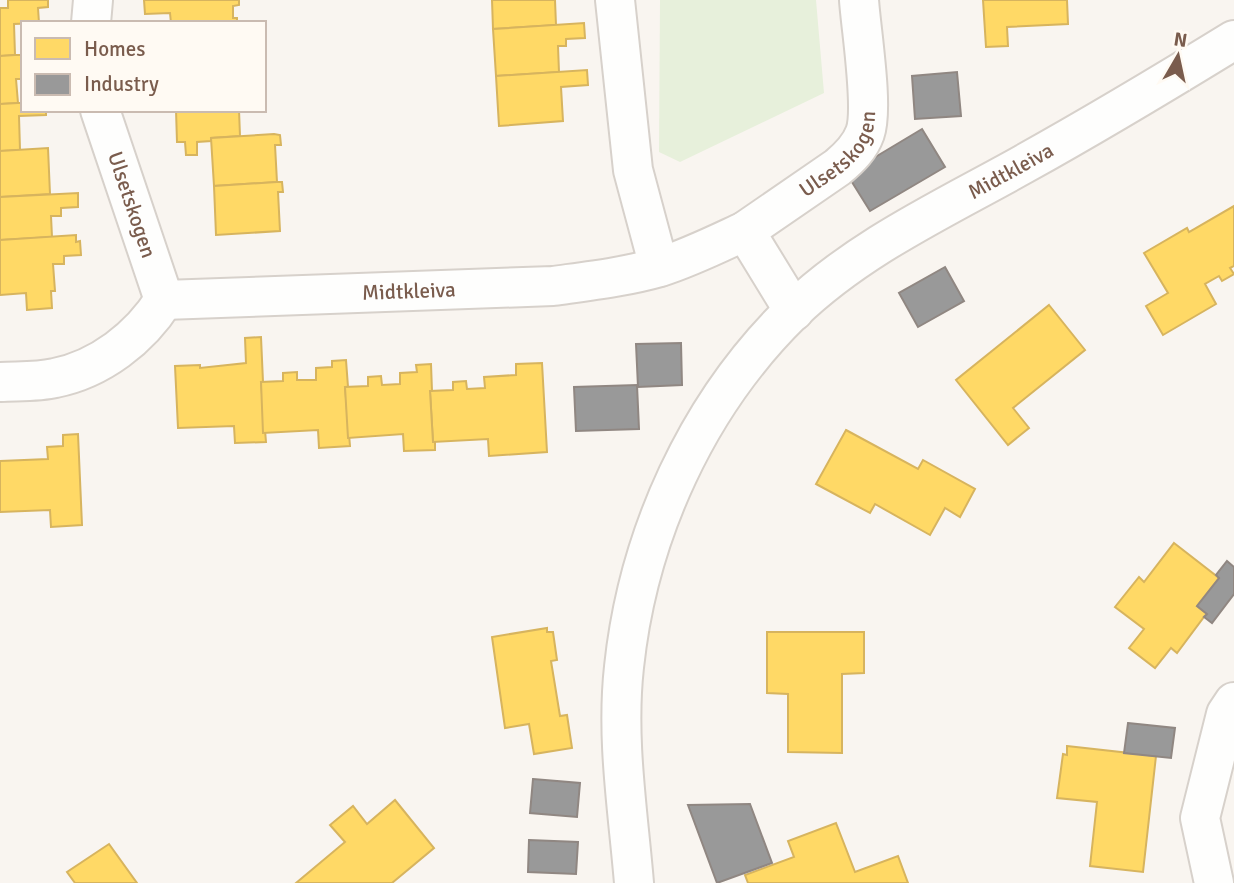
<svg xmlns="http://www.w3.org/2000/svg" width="1234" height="883" font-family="Signika,sans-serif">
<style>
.green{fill:#e7f0db}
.homes{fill:#ffd966;stroke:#d7b45e;stroke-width:2}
.industry{fill:#999;stroke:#908782;stroke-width:2}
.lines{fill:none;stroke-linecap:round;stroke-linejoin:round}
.minor-casing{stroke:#d7d1cb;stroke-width:42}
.minor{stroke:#fefefd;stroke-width:38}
.labels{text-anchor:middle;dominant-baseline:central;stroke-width:7;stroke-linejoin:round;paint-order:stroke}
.street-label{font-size:21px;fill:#7a5c4d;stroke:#fffaf3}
</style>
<rect width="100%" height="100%" fill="#f9f5f0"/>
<polygon class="green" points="660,0 816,0 824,93 680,162 659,152"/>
<g class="homes">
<polygon points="8,0 48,0 48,7 38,8 39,23 14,24 15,55 0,56 0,8 8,8"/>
<polygon points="144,0 239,0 239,5 233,6 233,18 237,18 237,23 171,23 170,13 145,14"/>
<polygon points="492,0 555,0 556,25 493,29"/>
<polygon points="983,0 1067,0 1068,24 1007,27 1008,46 986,47"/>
<polygon points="584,23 585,38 566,39 566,46 558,46 559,72 496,76 493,29"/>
<polygon points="15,55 23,55 23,79 16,79 18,103 0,104 0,56"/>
<polygon points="587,70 588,85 561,87 563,121 499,126 496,76"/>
<polygon points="18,103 23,103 23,110 46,110 46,115 19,116 20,150 0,151 0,104"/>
<polygon points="176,110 239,110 240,136 211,138 211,141 197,142 197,155 186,155 185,142 177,142"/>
<polygon points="274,134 280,135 281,145 275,145 277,182 214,186 211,138"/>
<polygon points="48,148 50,194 0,197 0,151"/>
<polygon points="277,182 282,182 283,192 278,192 280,231 216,235 214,186"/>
<polygon points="78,193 78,207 61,208 61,216 51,216 52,237 0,240 0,197"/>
<polygon points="1234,206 1234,266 1230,268 1234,274 1222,281 1219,276 1205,284 1216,304 1163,335 1146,306 1168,293 1144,253 1187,228 1189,232"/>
<polygon points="76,235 76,242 80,241 81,255 64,256 64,264 53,264 55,291 51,291 52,308 27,310 26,293 0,295 0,240"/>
<polygon points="1049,305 1085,350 1013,408 1029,428 1008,445 956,380"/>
<polygon points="261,337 263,382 261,382 266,442 235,443 234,426 178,428 175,366 200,365 200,368 246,363 245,338"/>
<polygon points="346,360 348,387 345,387 350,446 319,448 318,430 263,433 261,382 283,381 283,373 297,372 297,380 316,380 316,368 332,367 332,361"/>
<polygon points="542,363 547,452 489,456 488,439 433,442 430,391 453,390 453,382 466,381 467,389 485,388 484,377 516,375 516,364"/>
<polygon points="431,364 432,391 430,391 433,442 435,442 435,450 404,451 403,434 348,438 345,387 368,386 368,377 381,376 382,385 400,384 400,373 417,372 416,365"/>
<polygon points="846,430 918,469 923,460 975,489 960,517 945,508 930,535 875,504 870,513 816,484"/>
<polygon points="78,434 82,525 51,527 50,510 0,512 0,461 48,459 47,447 63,446 63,435"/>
<polygon points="1174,543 1219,578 1197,606 1207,614 1204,617 1177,653 1171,648 1155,668 1129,648 1144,629 1115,607 1139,577 1144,582"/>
<polygon points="547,628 547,632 553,632 557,660 551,661 560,716 567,715 572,748 534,754 529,724 505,728 492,637"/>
<polygon points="767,632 864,632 864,673 842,674 842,753 788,752 788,694 767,693"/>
<polygon points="1067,746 1156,756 1143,872 1090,866 1097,802 1057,798 1063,754 1067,755"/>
<polygon points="395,800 434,848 392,883 296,883 345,842 330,825 353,806 367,824"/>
<polygon points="836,823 855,872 898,856 908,883 748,883 745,875 794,857 788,841"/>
<polygon points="109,844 137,883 75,883 67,872"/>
</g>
<g class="industry">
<polygon points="957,72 961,116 915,119 912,76"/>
<polygon points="922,129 945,167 870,211 847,174"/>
<polygon points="945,267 964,301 918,327 899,293"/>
<polygon points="681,343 682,385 638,387 636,344"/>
<polygon points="637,385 639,429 576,431 574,387"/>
<polygon points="1227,561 1234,567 1234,594 1212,623 1204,617 1207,614 1197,606 1219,578 1216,575"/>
<polygon points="1128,723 1175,728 1171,758 1124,753"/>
<polygon points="533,779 580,783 577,817 530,813"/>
<polygon points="750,804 772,863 717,883 688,805"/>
<polygon points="529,840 578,842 576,874 528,872"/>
</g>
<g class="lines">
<defs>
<g id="minor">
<polyline points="615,0 633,170 659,267"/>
<polyline points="91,23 93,0"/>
<path id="s1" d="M100,110L164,300"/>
<path id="s2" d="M745,231L838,167C850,157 860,147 865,133C874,108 861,30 859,0"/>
<path id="s3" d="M164,300L553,286C589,281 625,277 660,267C689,258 717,244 745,231L794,311"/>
<path d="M0,382C18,381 38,382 55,378C100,369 140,338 164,300"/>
<path id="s4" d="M634,883C628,811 616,739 624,667C638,535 697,405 792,312C858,248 943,209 1022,165C1094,125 1164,83 1234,40"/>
<polyline points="1214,883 1200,818 1226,714 1234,702"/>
</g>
</defs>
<use href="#minor" class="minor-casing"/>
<use href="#minor" class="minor"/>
</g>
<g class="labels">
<g class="street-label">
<text stroke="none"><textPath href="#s2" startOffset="124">Ulsetskogen</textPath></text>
<text stroke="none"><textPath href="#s4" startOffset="878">Midtkleiva</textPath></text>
<text stroke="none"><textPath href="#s1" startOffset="100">Ulsetskogen</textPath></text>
<text stroke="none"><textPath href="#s3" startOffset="245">Midtkleiva</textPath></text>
</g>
</g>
<rect x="21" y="21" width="245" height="91" fill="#fffaf3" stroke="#cabbb1" stroke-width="2"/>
<rect x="35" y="38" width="35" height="21" fill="#ffd966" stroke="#cabbb1" stroke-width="2"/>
<text x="84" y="56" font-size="21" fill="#7a5c4d">Homes</text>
<rect x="35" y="74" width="35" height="21" fill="#999999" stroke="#cabbb1" stroke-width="2"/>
<text x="84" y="91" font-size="21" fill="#7a5c4d">Industry</text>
<g transform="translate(1178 56) rotate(9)" stroke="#fffaf3" stroke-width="5" paint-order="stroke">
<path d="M0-5L12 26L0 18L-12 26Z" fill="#7a5c4d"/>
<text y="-10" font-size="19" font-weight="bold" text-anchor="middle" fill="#7a5c4d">N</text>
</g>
</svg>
